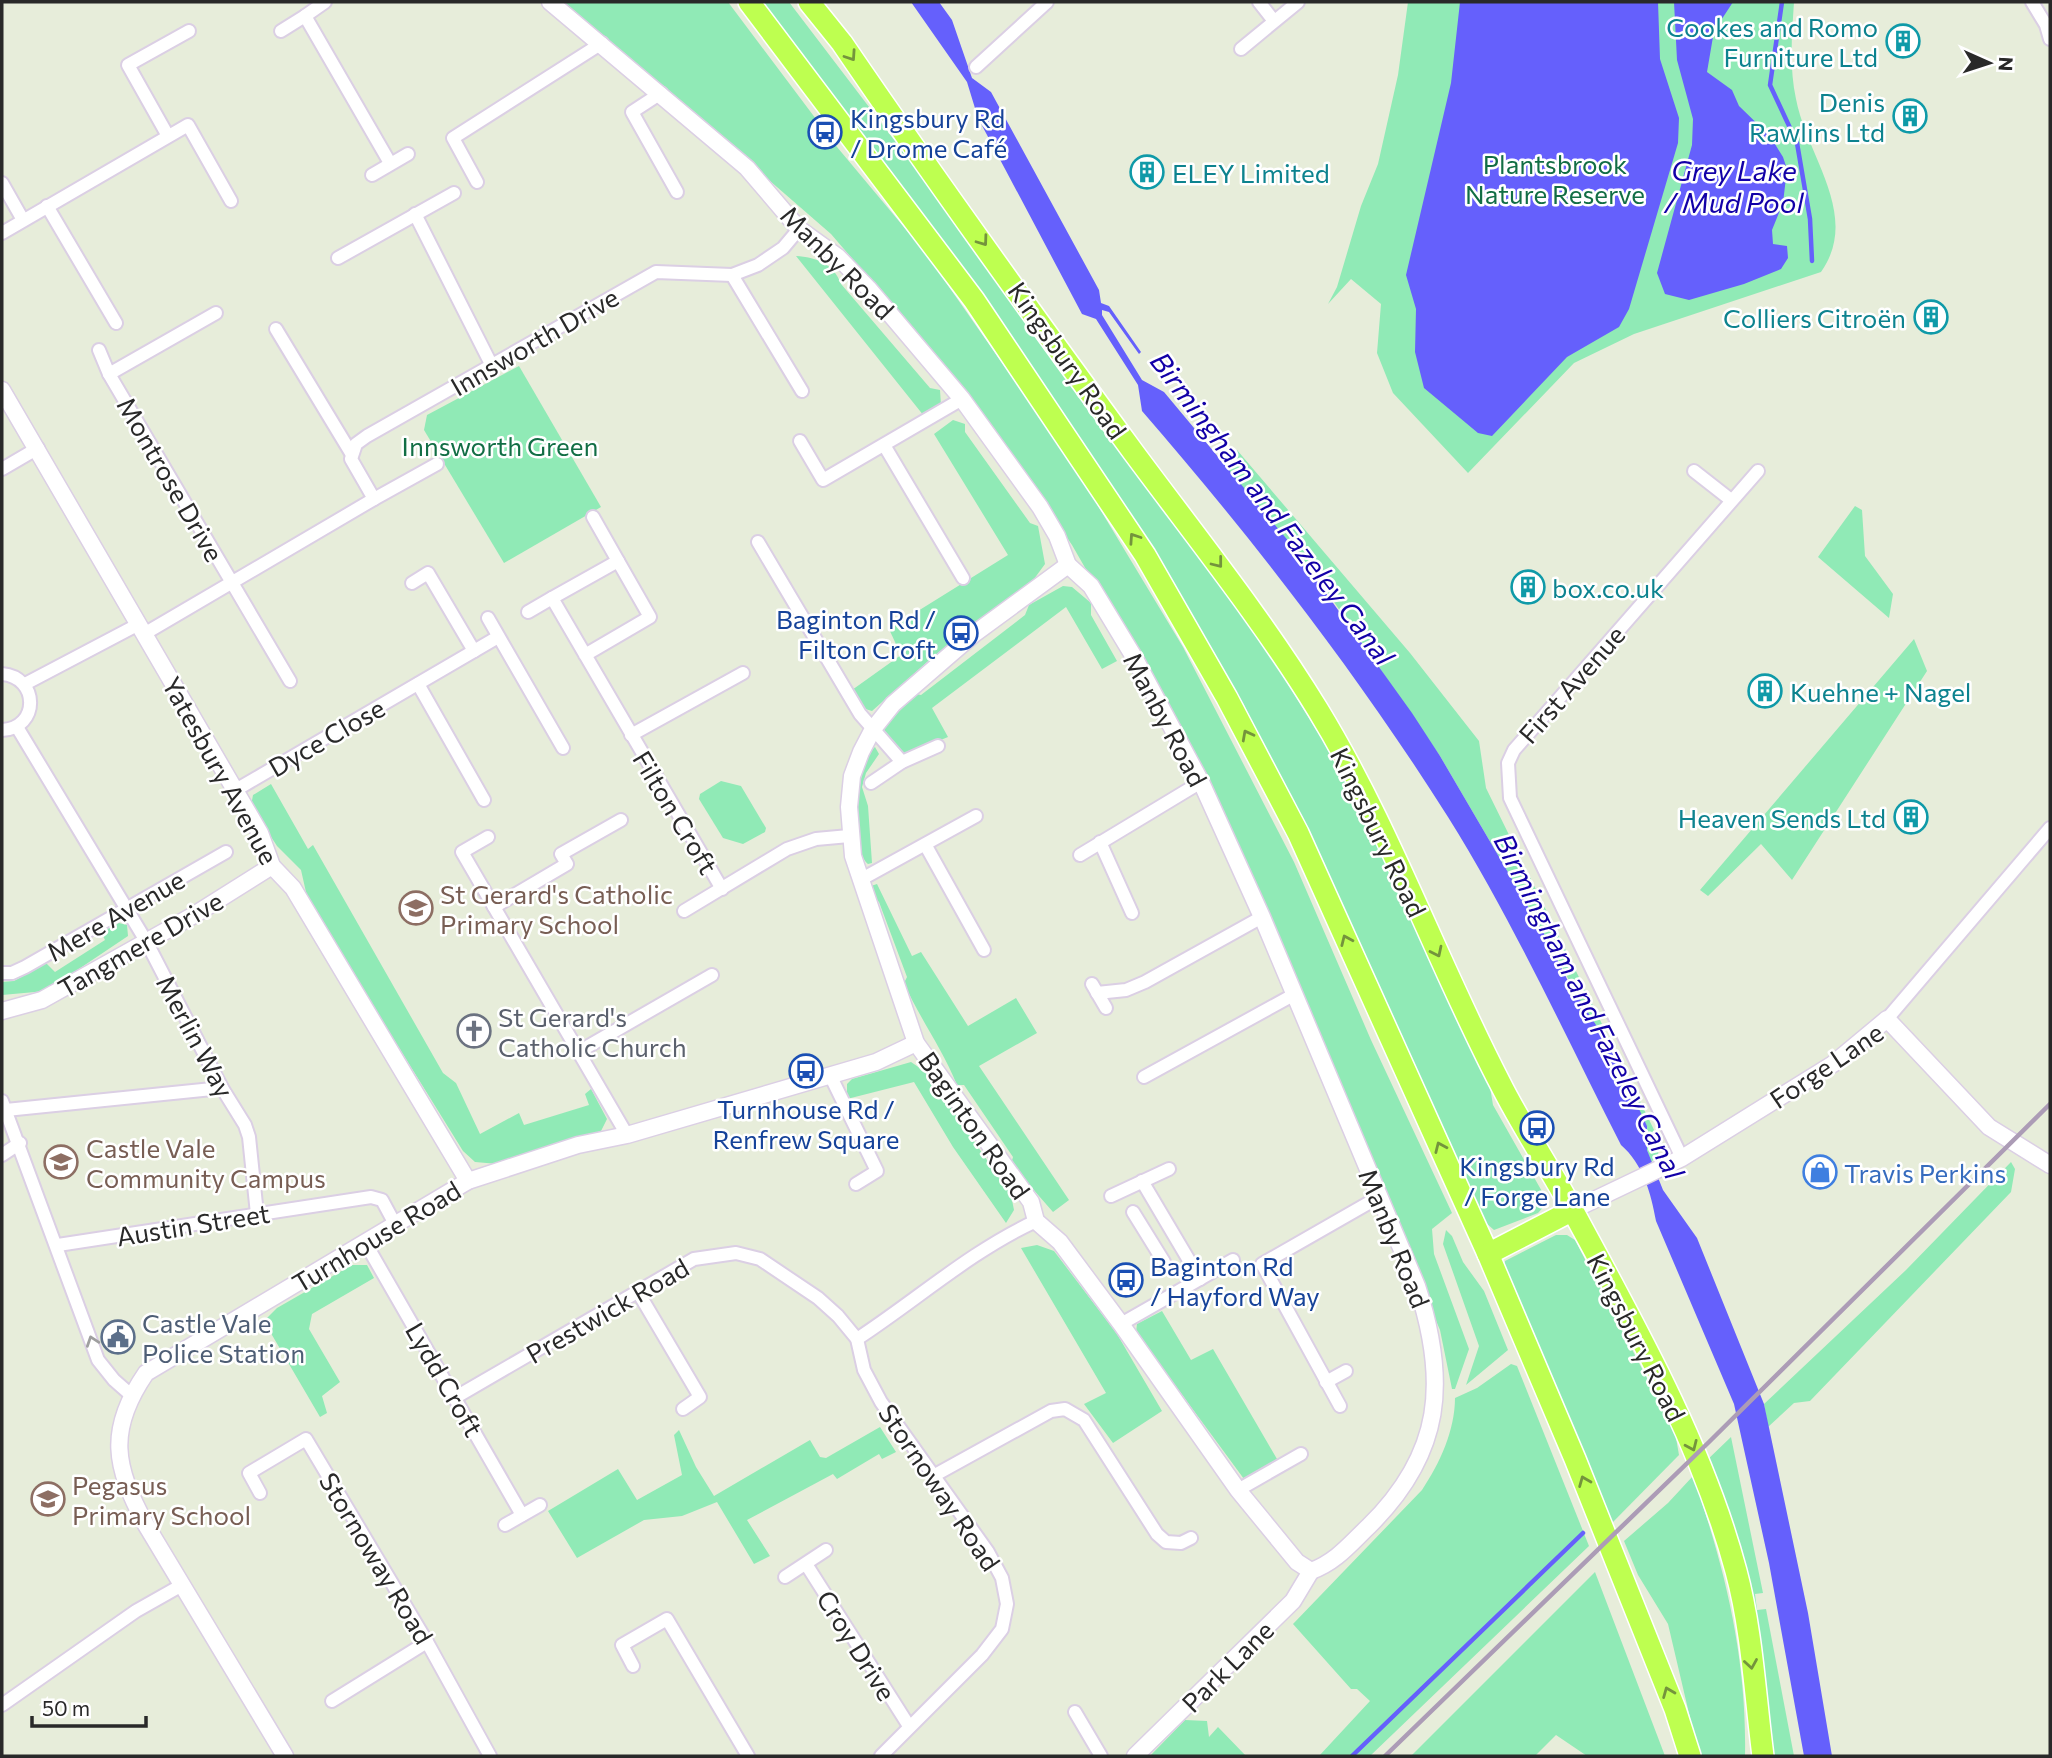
<svg xmlns="http://www.w3.org/2000/svg" width="2052" height="1758" font-family="Commissioner,sans-serif">
<style>
.green{fill:#90eab6}
.water{fill:#6560fc}
.lines{fill:none;stroke-linecap:round;stroke-linejoin:round}
.stream{stroke:#6560fc;stroke-width:4.5}
.minor-casing{stroke:#dbcfe4;stroke-width:16}
.tertiary-casing{stroke:#dbcfe4;stroke-width:19}
.trunk-casing{stroke:#fff;stroke-width:24}
.minor{stroke:#fff;stroke-width:12}
.tertiary{stroke:#fff;stroke-width:16}
.trunk{stroke:#beff50;stroke-width:21}
.rail{stroke:#ac9cb6;stroke-width:4.5}
.oneway{stroke:#74943c}
.oneway2{stroke:#9f9f9f}
.labels{text-anchor:middle;dominant-baseline:central;stroke-width:5;stroke-linejoin:round;paint-order:stroke}
.culture-label{font-size:26px;fill:#0d838f;stroke:#fff;text-anchor:end}
.transit-label{font-size:26px;fill:#164399;stroke:#fff;text-anchor:start}
.park-label{font-size:26px;fill:#126e45;stroke:#fff}
.street-label{font-size:26px;fill:#292929;stroke:#fff}
.education-label{font-size:26px;fill:#785e54;stroke:#fff;text-anchor:start}
.worship-label{font-size:26px;fill:#5b616d;stroke:#fff;text-anchor:start}
.shop-label{font-size:26px;fill:#366cbe;stroke:#fff;text-anchor:start}
.service-label{font-size:26px;fill:#4e5e75;stroke:#fff;text-anchor:start}
.water-label{font-size:28px;font-style:italic;fill:#1200a7;stroke:#fff}
</style>
<rect width="100%" height="100%" fill="#e7edda"/>
<g class="green">
<polygon points="564,2 728,2 837,147 924,251 1074,466 1183,647 1294,862 1371,1040 1452,1213 1432,1229 1434,1254 1469,1349 1455,1389 1452,1389 1440,1330 1200,768 1072,545 968,393 831,234"/>
<polygon points="756,2 789,2 946,208 1151,493 1243,611 1323,741 1382,850 1489,1081 1493,1105 1548,1202 1538,1213 1494,1230 1486,1223 1349,919 1243,703 1044,388"/>
<path d="M1408,2H1794C1792,34 1789,67 1796,99C1807,157 1861,215 1821,272L1634,334L1574,363L1468,473L1393,393L1377,353L1381,304L1351,279L1328,304L1337,287L1361,206L1378,164L1398,75Z"/>
<path d="M796,256C816,257 834,264 841,284L930,388L940,390L941,405L924,416Z"/>
<polygon points="519,366 601,507 504,563 424,430 427,415"/>
<path d="M953,420L965,424V432L1030,523L1038,526L1045,564L1034,579L934,656L872,711C860,708 857,701 852,690L901,655L889,629L1008,555L934,434Z"/>
<polygon points="1237,450 1410,653 1479,741 1486,788 1659,1140 1658,1156 1651,1162 1647,1150 1647,1126 1547,939 1440,756 1323,586 1224,464"/>
<polygon points="1855,506 1862,510 1865,556 1893,594 1889,618 1818,557"/>
<polygon points="1063,586 1072,587 1091,603 1091,615 1117,661 1102,669 1066,607 932,708 948,737 902,756 884,736 884,727 916,694 921,695 1025,615 1029,605"/>
<polygon points="1914,639 1927,671 1792,880 1761,844 1708,896 1700,890"/>
<path d="M875,747L879,754L866,773L862,787L868,806L872,863L868,864C850,851 856,760 875,747Z"/>
<polygon points="721,781 741,786 766,828 765,832 743,844 723,838 699,799 700,794"/>
<polygon points="271,784 308,849 313,845 443,1073 456,1083 480,1134 519,1113 524,1125 589,1105 585,1094 591,1089 607,1119 601,1131 498,1164 475,1162 463,1151 308,901 301,870 277,846 251,806 253,795"/>
<path d="M877,884L912,956L921,952L968,1026L1016,998L1037,1033L979,1066L1069,1200L1053,1212L1011,1164L1013,1157L964,1085H957C942,1048 920,1019 904,983L907,977L879,902L874,898L871,886Z"/>
<polygon points="119,923 127,925 128,936 46,991 2,995 2,982 14,981 46,963 55,972 105,940 101,932"/>
<polygon points="911,1062 927,1073 1011,1195 1014,1210 1006,1223 953,1147 914,1082 847,1099 847,1084 852,1079"/>
<polygon points="2011,1162 2015,1169 2011,1192 1810,1401 1794,1403 1768,1427 1764,1404 1906,1270"/>
<polygon points="1446,1230 1452,1236 1463,1262 1484,1291 1508,1350 1466,1385 1479,1346 1443,1244"/>
<polygon points="1556,1235 1567,1235 1575,1240 1675,1432 1679,1455 1612,1523 1503,1269 1505,1261"/>
<polygon points="1037,1245 1054,1251 1117,1334 1162,1411 1113,1443 1084,1404 1106,1393 1021,1248"/>
<polygon points="352,1265 367,1265 374,1278 312,1314 309,1329 340,1382 322,1396 327,1413 320,1417 272,1335 270,1325 254,1331 277,1308"/>
<polygon points="1162,1311 1191,1360 1213,1349 1277,1459 1244,1479 1136,1332 1137,1324"/>
<path d="M1511,1364L1517,1366L1589,1546L1370,1756H1319L1370,1701L1357,1689H1351L1293,1624L1422,1490C1440,1463 1455,1430 1455,1398L1477,1388Z"/>
<polygon points="880,1427 896,1452 882,1459 879,1454 837,1479 833,1474 747,1520 770,1556 754,1564 717,1502 682,1516 644,1520 577,1558 548,1511 618,1469 637,1500 682,1475 674,1435 679,1430 696,1467 714,1496 810,1440 820,1457 826,1458"/>
<polygon points="1731,1437 1763,1593 1755,1594 1757,1610 1766,1609 1794,1756 1771,1756 1705,1462"/>
<path d="M1693,1476C1725,1568 1747,1658 1745,1756H1699L1668,1624L1638,1575L1624,1541L1668,1503Z"/>
<polygon points="1595,1572 1665,1756 1587,1756 1556,1735 1535,1756 1411,1756"/>
<polygon points="1185,1720 1207,1721 1209,1737 1218,1727 1246,1756 1150,1756"/>
</g>
<g class="water">
<path d="M911,2H939L952,20L972,78L991,92L1099,290L1101,303L1109,306L1141,352L1139,354L1109,312L1102,310V315L1142,380L1164,392L1290,543L1412,713L1440,756L1547,939L1568,981L1610,1047L1647,1126V1150L1663,1190L1697,1238L1764,1404L1808,1613L1832,1756H1804L1769,1563L1734,1404L1656,1221C1651,1193 1643,1164 1621,1145C1565,1035 1513,921 1448,817C1357,673 1253,539 1142,411L1138,385L1096,319L1082,314L978,118L967,82Z"/>
<polygon points="1460,2 1658,2 1660,59 1679,118 1678,143 1629,309 1619,327 1567,357 1492,436 1478,433 1424,388 1415,352 1416,309 1406,275 1451,83"/>
<polygon points="1674,2 1733,2 1714,31 1707,72 1732,90 1739,106 1770,136 1783,157 1787,169 1783,203 1772,230 1773,244 1787,246 1788,258 1781,269 1744,284 1689,300 1665,294 1657,273 1692,145 1693,119 1677,60"/>
</g>
<g class="lines">
<g class="stream">
<polyline points="1782,2 1770,85 1797,143 1810,219 1812,261"/>
<polyline points="1352,1756 1583,1533"/>
</g>
<defs>
<g id="minor">
<polyline points="325,2 305,16 390,163"/>
<polyline points="1259,2 1274,21"/>
<polyline points="2032,2 2046,25 2050,39"/>
<polyline points="281,31 305,16"/>
<polyline points="1241,49 1298,2"/>
<polyline points="976,67 1047,2"/>
<polyline points="661,93 632,112 677,192"/>
<polyline points="168,136 128,65 189,31"/>
<polyline points="372,175 408,154"/>
<polyline points="477,182 453,138 602,43"/>
<polyline points="2,183 23,220"/>
<polyline points="47,206 116,323"/>
<polyline points="415,214 492,366"/>
<polyline points="2,233 188,125 231,201"/>
<polyline points="338,258 454,193"/>
<polyline points="732,275 802,391"/>
<polyline points="276,329 351,453"/>
<polyline points="99,350 109,374 290,681"/>
<polyline points="109,374 216,313"/>
<polyline points="800,441 823,480 962,399"/>
<polyline points="884,445 963,578"/>
<polyline points="2,469 38,448"/>
<polyline points="1694,471 1731,500"/>
<polyline points="374,499 437,464"/>
<polyline points="593,517 618,561"/>
<polyline points="758,542 860,714 902,762"/>
<polyline points="412,583 428,573 474,651"/>
<polyline points="528,612 552,598"/>
<polyline points="488,618 563,748"/>
<polyline points="144,634 374,499 351,459 356,444 367,436 656,272 732,275 758,265 783,248 799,229"/>
<polyline points="585,655 650,617 618,561 552,598 722,889"/>
<path d="M2,674C39,677 40,728 2,730"/>
<polyline points="25,684 139,624"/>
<polyline points="418,684 484,800"/>
<polyline points="17,727 146,941 222,1088 245,1125 249,1137 257,1214"/>
<polyline points="631,735 743,673"/>
<polyline points="871,783 902,762 938,746"/>
<polyline points="234,791 498,637"/>
<polyline points="488,837 462,852 627,1135"/>
<polyline points="1100,842 1132,913"/>
<polyline points="926,846 984,950"/>
<polyline points="1080,855 1201,782"/>
<polyline points="860,880 976,816"/>
<polyline points="494,907 567,864 561,854 621,820"/>
<polyline points="684,911 787,849 816,839 849,836"/>
<polyline points="2,973 12,973 25,967 226,852"/>
<polyline points="1092,984 1106,1008"/>
<polyline points="1097,993 1126,990 1145,982 1262,917"/>
<polyline points="1887,1019 2050,828"/>
<polyline points="580,1051 712,975"/>
<polyline points="830,1075 877,1171 856,1184"/>
<polyline points="1144,1077 1295,994"/>
<polyline points="2,1101 98,1360 114,1380 131,1395"/>
<polyline points="6,1110 222,1088"/>
<polyline points="2,1155 20,1143"/>
<polyline points="1682,1158 1510,798 1508,763 1514,750 1758,471"/>
<polyline points="1142,1181 1200,1279"/>
<polyline points="1111,1196 1169,1169"/>
<polyline points="1133,1212 1164,1262"/>
<polyline points="366,1244 522,1515"/>
<polyline points="58,1245 371,1197 382,1200 396,1226"/>
<polyline points="638,1292 700,1397 683,1409"/>
<polyline points="1121,1324 1233,1260"/>
<path d="M857,1339C918,1299 971,1251 1036,1221"/>
<polyline points="1326,1382 1346,1371"/>
<polyline points="456,1397 694,1259 736,1253 760,1259 818,1298 838,1316 857,1339 864,1370 881,1402 988,1552 1002,1578 1007,1604 1002,1629 982,1655 881,1756"/>
<polyline points="1340,1406 1262,1264 1379,1197"/>
<polyline points="935,1475 1051,1411 1065,1409 1084,1420 1157,1534 1166,1542 1181,1543 1191,1538"/>
<polyline points="1238,1490 1301,1454"/>
<polyline points="260,1493 249,1473 306,1439 427,1642 490,1756"/>
<polyline points="505,1525 540,1505"/>
<polyline points="806,1564 909,1726"/>
<polyline points="785,1577 826,1550"/>
<polyline points="633,1666 622,1645 667,1619 748,1756"/>
<polyline points="332,1701 427,1642"/>
<polyline points="2,1705 136,1611 182,1585"/>
<polyline points="1075,1712 1101,1756"/>
</g>
<g id="tertiary">
<path d="M550,2L747,168L799,229L838,257L868,288L962,399L1040,507L1057,536L1068,565L1091,586L1134,657L1201,782L1262,917L1417,1286C1448,1381 1443,1453 1369,1526C1350,1544 1336,1562 1311,1571"/>
<polyline points="2,390 260,833 272,866 293,888 468,1181"/>
<polyline points="1068,565 974,634 893,704 873,729 861,752 852,776 849,807 853,856 916,1043 1031,1202 1036,1221 1060,1242 1121,1324 1238,1490 1297,1562 1311,1571"/>
<polyline points="2,1011 42,1000 194,915 272,866"/>
<polyline points="1573,1210 1682,1158 1833,1064 1887,1019 1989,1127 2050,1165"/>
<path d="M285,1756L146,1525C114,1466 107,1430 146,1373L468,1181L578,1145L627,1135L876,1062L916,1043"/>
<polyline points="1135,1756 1293,1601 1311,1571"/>
</g>
<g id="trunk">
<polyline points="749,2 974,300 1145,555 1227,698 1298,833 1488,1254 1575,1459 1675,1709 1690,1756"/>
<path d="M809,2L842,43C936,181 1035,318 1134,453C1197,538 1263,620 1318,710C1390,828 1436,960 1500,1083C1522,1127 1550,1168 1573,1211C1635,1326 1702,1444 1736,1571C1752,1630 1755,1695 1763,1756"/>
<polyline points="1488,1254 1573,1210"/>
</g>
</defs>
<use href="#minor" class="minor-casing"/>
<use href="#tertiary" class="tertiary-casing"/>
<use href="#trunk" class="trunk-casing"/>
<use href="#minor" class="minor"/>
<use href="#tertiary" class="tertiary"/>
<use href="#trunk" class="trunk"/>
<polyline class="rail" points="1385,1756 1709,1442 2050,1104"/>
</g>
<defs><path id="oneway-chevron" d="M-2-3.5L2.5 0L-2 3.5" fill="none" stroke-width="1.6" stroke-linecap="round" stroke-linejoin="round" transform="scale(1.75)"/></defs>
<g class="oneway">
<use href="#oneway-chevron" transform="translate(851 56) rotate(56)"/>
<use href="#oneway-chevron" transform="translate(983 241) rotate(54)"/>
<use href="#oneway-chevron" transform="translate(1134 538) rotate(-124)"/>
<use href="#oneway-chevron" transform="translate(1218 563) rotate(52)"/>
<use href="#oneway-chevron" transform="translate(1247 735) rotate(-118)"/>
<use href="#oneway-chevron" transform="translate(1346 940) rotate(-114)"/>
<use href="#oneway-chevron" transform="translate(1437 952) rotate(64)"/>
<use href="#oneway-chevron" transform="translate(1440 1147) rotate(-114)"/>
<use href="#oneway-chevron" transform="translate(1692 1446) rotate(66)"/>
<use href="#oneway-chevron" transform="translate(1584 1481) rotate(-112)"/>
<use href="#oneway-chevron" transform="translate(1751 1664) rotate(81)"/>
<use href="#oneway-chevron" transform="translate(1668 1692) rotate(-112)"/>
</g>
<use class="oneway2" href="#oneway-chevron" transform="translate(92 1341) rotate(-109)"/>
<defs>
<symbol id="building-ring" viewBox="-11 -11 22 22"><circle r="9.5" fill="#fff" stroke="#0f9aa8" stroke-width="1.5"/><path d="M-4-6H4V6H1V3H-1V6H-4ZM-2.5-4.3h1.7v1.8h-1.7ZM.8-4.3h1.7v1.8H.8ZM-2.5-1h1.7V.8h-1.7ZM.8-1h1.7V.8H.8Z" fill="#0f9aa8"/></symbol>
<symbol id="bus-ring" viewBox="-11 -11 22 22"><circle r="9.5" fill="#fff" stroke="#1a4fb4" stroke-width="1.5"/><path d="M-5-6H5V4H4V6H2V4H-2V6H-4V4H-5ZM-3.5-4V0h7V-4ZM-3.5 1.2v1.5H-2V1.2ZM2 1.2v1.5H3.5V1.2Z" fill="#1a4fb4"/></symbol>
<symbol id="school-ring" viewBox="-11 -11 22 22"><circle r="9.5" fill="#fff" stroke="#8d6e63" stroke-width="1.5"/><path d="M0-5L7-2L0 1L-7-2ZM-4 1L0 2.5L4 1V4Q0 6-4 4Z" fill="#8d6e63"/></symbol>
<symbol id="church-ring" viewBox="-11 -11 22 22"><circle r="9.5" fill="#fff" stroke="#6b7280" stroke-width="1.5"/><path d="M-1.2-6h2.4v3.5h3.3v2.4h-3.3V6h-2.4V-.1h-3.3v-2.4h3.3Z" fill="#6b7280"/></symbol>
<symbol id="university-ring" viewBox="-11 -11 22 22"><circle r="9.5" fill="#fff" stroke="#8d6e63" stroke-width="1.5"/><path d="M0-5L7-2L0 1L-7-2ZM-4 1L0 2.5L4 1V4Q0 6-4 4Z" fill="#8d6e63"/></symbol>
<symbol id="shop-ring" viewBox="-11 -11 22 22"><circle r="9.5" fill="#fff" stroke="#3f7fe0" stroke-width="1.5"/><path d="M-5-2.5h2.3a2.7 3.5 0 0 1 5.4 0H5L5.5 6h-11ZM-1.5-2.5h3a1.5 2.3 0 0 0-3 0Z" fill="#3f7fe0"/></symbol>
<symbol id="civic-ring" viewBox="-11 -11 22 22"><circle r="9.5" fill="#fff" stroke="#5c6f8a" stroke-width="1.5"/><path d="M-.6-6.5H3V-4.5H.6V-3L4-1V1h2V6H-6V1h2V-1L-.6-3ZM-1.2 2.5V6h2.4V2.5Z" fill="#5c6f8a"/></symbol>
</defs>
<g fill-rule="evenodd">
<use href="#building-ring" x="1884" y="22" width="38" height="38"/>
<use href="#building-ring" x="1891" y="97" width="38" height="38"/>
<use href="#bus-ring" x="806" y="113" width="38" height="38"/>
<use href="#building-ring" x="1128" y="153" width="38" height="38"/>
<use href="#building-ring" x="1912" y="298" width="38" height="38"/>
<use href="#building-ring" x="1509" y="568" width="38" height="38"/>
<use href="#bus-ring" x="942" y="614" width="38" height="38"/>
<use href="#building-ring" x="1746" y="672" width="38" height="38"/>
<use href="#building-ring" x="1892" y="798" width="38" height="38"/>
<use href="#school-ring" x="397" y="889" width="38" height="38"/>
<use href="#church-ring" x="455" y="1012" width="38" height="38"/>
<use href="#bus-ring" x="787" y="1052" width="38" height="38"/>
<use href="#bus-ring" x="1518" y="1109" width="38" height="38"/>
<use href="#university-ring" x="42" y="1143" width="38" height="38"/>
<use href="#shop-ring" x="1801" y="1153" width="38" height="38"/>
<use href="#bus-ring" x="1107" y="1261" width="38" height="38"/>
<use href="#civic-ring" x="99" y="1318" width="38" height="38"/>
<use href="#school-ring" x="29" y="1480" width="38" height="38"/>
</g>
<g class="labels">
<g class="culture-label">
<text x="1878" y="26">Cookes and Romo<tspan x="1878" dy="30">Furniture Ltd</tspan></text>
<text x="1885" y="101">Denis<tspan x="1885" dy="30">Rawlins Ltd</tspan></text>
<text x="1172" y="172" text-anchor="start">ELEY Limited</text>
<text x="1906" y="317">Colliers Citroën</text>
<text x="1552" y="587" text-anchor="start">box.co.uk</text>
<text x="1790" y="691" text-anchor="start">Kuehne + Nagel</text>
<text x="1886" y="817">Heaven Sends Ltd</text>
</g>
<g class="transit-label">
<text x="850" y="117">Kingsbury Rd<tspan x="850" dy="30">/ Drome Café</tspan></text>
<text x="936" y="618" text-anchor="end">Baginton Rd /<tspan x="936" dy="30">Filton Croft</tspan></text>
<text x="806" y="1108" text-anchor="middle">Turnhouse Rd /<tspan x="806" dy="30">Renfrew Square</tspan></text>
<text x="1537" y="1165" text-anchor="middle">Kingsbury Rd<tspan x="1537" dy="30">/ Forge Lane</tspan></text>
<text x="1150" y="1265">Baginton Rd<tspan x="1150" dy="30">/ Hayford Way</tspan></text>
</g>
<g class="park-label">
<text x="1555" y="163">Plantsbrook<tspan x="1555" dy="30">Nature Reserve</tspan></text>
<text x="500" y="445">Innsworth Green</text>
</g>
<g class="street-label">
<text transform="translate(838 262) rotate(45)">Manby Road</text>
<text transform="translate(534 341) rotate(-30)">Innsworth Drive</text>
<text transform="translate(1068 360) rotate(55)">Kingsbury Road</text>
<text transform="translate(171 479) rotate(60)">Montrose Drive</text>
<text transform="translate(1571 684) rotate(-49)">First Avenue</text>
<text transform="translate(1166 719) rotate(62)">Manby Road</text>
<text transform="translate(326 737) rotate(-30)">Dyce Close</text>
<text transform="translate(221 770) rotate(61)">Yatesbury Avenue</text>
<text transform="translate(676 812) rotate(59)">Filton Croft</text>
<text transform="translate(1379 832) rotate(64)">Kingsbury Road</text>
<text transform="translate(115 915) rotate(-30)">Mere Avenue</text>
<text transform="translate(140 944) rotate(-30)">Tangmere Drive</text>
<text transform="translate(196 1036) rotate(62)">Merlin Way</text>
<text transform="translate(1826 1065) rotate(-34)">Forge Lane</text>
<text transform="translate(975 1125) rotate(55)">Baginton Road</text>
<text transform="translate(193 1224) rotate(-9)">Austin Street</text>
<text transform="translate(376 1236) rotate(-31)">Turnhouse Road</text>
<text transform="translate(1395 1238) rotate(68)">Manby Road</text>
<text transform="translate(607 1310) rotate(-30)">Prestwick Road</text>
<text transform="translate(1637 1337) rotate(63)">Kingsbury Road</text>
<text transform="translate(445 1379) rotate(60)">Lydd Croft</text>
<text transform="translate(940 1487) rotate(56)">Stornoway Road</text>
<text transform="translate(377 1558) rotate(59)">Stornoway Road</text>
<text transform="translate(857 1645) rotate(58)">Croy Drive</text>
<text transform="translate(1227 1666) rotate(-45)">Park Lane</text>
</g>
<g class="education-label">
<text x="440" y="893">St Gerard's Catholic<tspan x="440" dy="30">Primary School</tspan></text>
<text x="86" y="1147">Castle Vale<tspan x="86" dy="30">Community Campus</tspan></text>
<text x="72" y="1484">Pegasus<tspan x="72" dy="30">Primary School</tspan></text>
</g>
<g class="worship-label">
<text x="498" y="1016">St Gerard's<tspan x="498" dy="30">Catholic Church</tspan></text>
</g>
<g class="shop-label">
<text x="1844" y="1172">Travis Perkins</text>
</g>
<g class="service-label">
<text x="142" y="1322">Castle Vale<tspan x="142" dy="30">Police Station</tspan></text>
</g>
<g class="water-label">
<text x="1734" y="170">Grey Lake<tspan x="1734" dy="32">/ Mud Pool</tspan></text>
<text transform="translate(1273 508) rotate(53)">Birmingham and Fazeley Canal</text>
<text transform="translate(1590 1006) rotate(63)">Birmingham and Fazeley Canal</text>
</g>
</g>
<rect width="2052" height="1758" fill="none" stroke="#292929" stroke-width="7"/>
<g transform="translate(1989 63) rotate(93)" stroke="#ffffff" stroke-width="5" paint-order="stroke">
<path d="M0-5L12 26L0 18L-12 26Z" fill="#292929"/>
<text y="-10" font-size="19" font-weight="bold" text-anchor="middle" fill="#292929">N</text>
</g>
<path d="M32 1716v10h114v-10" fill="none" stroke="#292929" stroke-width="3.5"/>
<text x="42" y="1716" font-size="21" fill="#292929" stroke="#ffffff" stroke-width="5" paint-order="stroke">50 m</text>
</svg>
